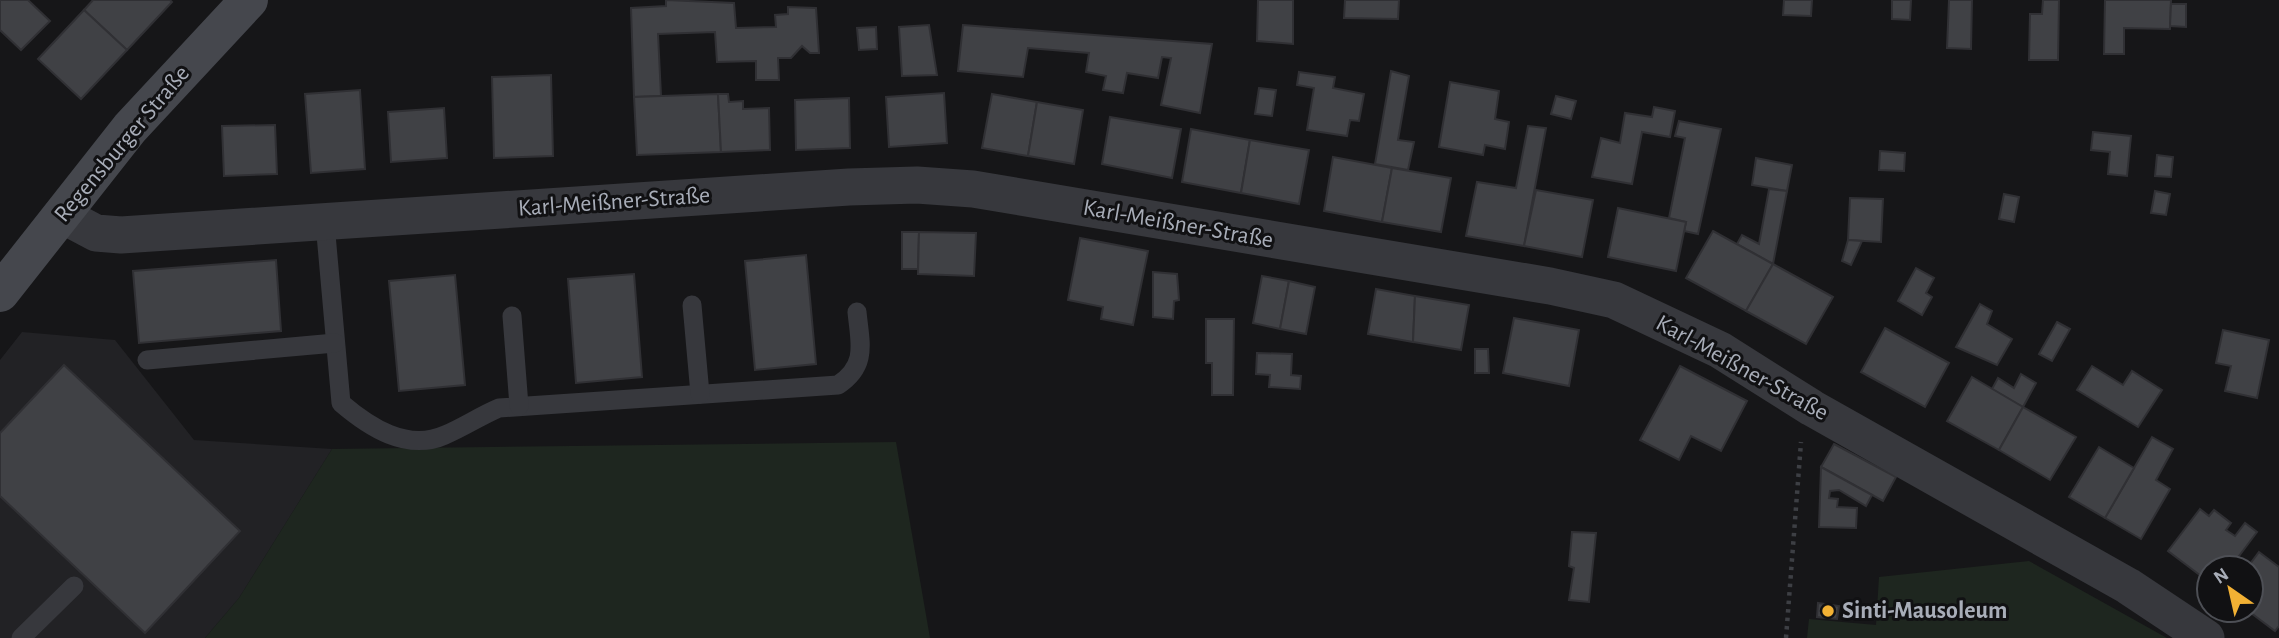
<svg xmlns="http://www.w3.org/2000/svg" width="2279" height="638" font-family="'Alegreya Sans',sans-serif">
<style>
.built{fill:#222225}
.green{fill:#1e261f}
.building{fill:#404145;stroke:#303034;stroke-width:2}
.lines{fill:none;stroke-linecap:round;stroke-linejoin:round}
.path{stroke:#3d3f44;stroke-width:4.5;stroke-dasharray:3.5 5;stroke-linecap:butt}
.lane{stroke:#37383d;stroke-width:19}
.street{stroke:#37383d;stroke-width:37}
.secondary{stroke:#45474d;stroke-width:38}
.poi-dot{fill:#f2b134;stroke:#111113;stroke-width:2.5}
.labels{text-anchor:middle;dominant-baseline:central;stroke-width:6;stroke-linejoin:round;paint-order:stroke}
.street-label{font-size:24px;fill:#a8adb8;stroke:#111113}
.poi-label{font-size:24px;font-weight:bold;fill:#a8adb8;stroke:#111113;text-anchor:start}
</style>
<rect width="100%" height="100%" fill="#161618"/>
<polygon class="built" points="22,332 115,340 194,440 332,449 239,598 205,638 0,638 0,360"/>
<g class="green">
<polygon points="896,442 930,638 205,638 239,598 332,449"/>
<polygon points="2029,561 2167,638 1807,638 1809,619 1876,625 1879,577"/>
</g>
<g class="building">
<polygon points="0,0 28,0 50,21 21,50 0,30"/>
<polygon points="93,0 170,0 172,2 127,50 84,10"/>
<polygon points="666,0 734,3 736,28 776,27 775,15 788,14 788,7 816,8 819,53 810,53 802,46 791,58 778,58 779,80 756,80 756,61 717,62 715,32 658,34 661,96 634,97 631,8 666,6"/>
<polygon points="1258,0 1293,0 1293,44 1257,41"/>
<polygon points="1345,0 1399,0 1398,19 1344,18"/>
<polygon points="1784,0 1812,0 1811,16 1783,15"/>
<polygon points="1892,0 1911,0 1910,20 1892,19"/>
<polygon points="1949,0 1972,0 1971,49 1947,48"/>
<polygon points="2043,0 2059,0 2058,60 2029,60 2030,14 2042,14"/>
<polygon points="2105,0 2171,0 2170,29 2124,28 2124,54 2104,54"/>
<polygon points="2171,4 2186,4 2186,27 2170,26"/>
<polygon points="84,10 127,50 81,99 38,59"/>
<polygon points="929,25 937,75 902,76 899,27"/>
<polygon points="963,25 1212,44 1200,113 1161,105 1171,58 1162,57 1158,78 1127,73 1123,93 1103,90 1106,76 1086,72 1089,53 1028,48 1023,77 958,71"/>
<polygon points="876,27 877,49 859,50 857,28"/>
<polygon points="1391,71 1409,76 1398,140 1414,142 1408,170 1375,164"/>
<polygon points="1299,72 1335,77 1333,88 1364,94 1359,121 1350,120 1347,136 1307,130 1314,88 1297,85"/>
<polygon points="551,75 553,156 494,158 492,77"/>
<polygon points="1450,82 1499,91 1495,119 1509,122 1505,149 1485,145 1483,155 1439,147"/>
<polygon points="1259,88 1276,90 1272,116 1255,114"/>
<polygon points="360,90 365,169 311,173 305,94"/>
<polygon points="944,93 947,143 889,147 886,97"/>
<polygon points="718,94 721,152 637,155 634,97"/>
<polygon points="718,94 728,94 729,102 743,101 743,109 769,108 770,150 721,152"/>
<polygon points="992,94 1037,102 1028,156 982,148"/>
<polygon points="1556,96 1576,101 1571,119 1551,114"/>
<polygon points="849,98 850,148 796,150 795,100"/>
<polygon points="1037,102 1083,110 1074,164 1028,156"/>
<polygon points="1654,107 1675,111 1670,137 1642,132 1632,184 1592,177 1601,138 1620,143 1625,113 1652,117"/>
<polygon points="444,108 447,158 391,162 388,112"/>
<polygon points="1110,117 1181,129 1172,178 1102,164"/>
<polygon points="1679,121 1721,129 1698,234 1684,231 1686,222 1669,218 1685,138 1675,136"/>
<polygon points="275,125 277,174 224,176 222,126"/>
<polygon points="1528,126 1546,128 1524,246 1466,236 1477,182 1516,188"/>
<polygon points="1191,129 1250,140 1241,193 1182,182"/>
<polygon points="2093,132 2131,136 2127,176 2108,174 2110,152 2091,150"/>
<polygon points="1250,140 1309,150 1299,204 1241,193"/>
<polygon points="1880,151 1905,153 1904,171 1879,170"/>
<polygon points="2157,155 2173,157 2171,177 2155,176"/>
<polygon points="1333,157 1392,168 1382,222 1324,211"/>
<polygon points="1756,158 1792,165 1787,191 1752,185"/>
<polygon points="1392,168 1451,178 1441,232 1382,222"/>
<polygon points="1769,189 1787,191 1773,264 1737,244 1742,235 1759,244"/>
<polygon points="1536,190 1593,200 1582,257 1524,246"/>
<polygon points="2155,191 2170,194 2166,215 2151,213"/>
<polygon points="2004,194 2019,197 2014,222 1999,219"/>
<polygon points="1850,198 1883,199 1881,242 1848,240"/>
<polygon points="1618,208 1686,222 1676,271 1608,257"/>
<polygon points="1713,231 1773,264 1746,311 1686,278"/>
<polygon points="902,232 919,232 918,269 902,269"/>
<polygon points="919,232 976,233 974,276 918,274"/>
<polygon points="1080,238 1148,251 1133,325 1101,319 1103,307 1068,300"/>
<polygon points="1848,240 1862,241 1851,265 1842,261"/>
<polygon points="806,255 816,364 755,370 745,261"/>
<polygon points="276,260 281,331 139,343 133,271"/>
<polygon points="1773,264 1833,297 1806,344 1746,311"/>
<polygon points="1916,268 1934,278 1926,293 1932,297 1922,315 1898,301"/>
<polygon points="1153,272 1177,274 1179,300 1174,301 1173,319 1153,317"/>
<polygon points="634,274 642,377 576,383 568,279"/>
<polygon points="455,275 465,385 399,391 389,281"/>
<polygon points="1262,276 1289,281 1280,329 1253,323"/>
<polygon points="1289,281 1315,287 1306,334 1280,329"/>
<polygon points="1376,289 1415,296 1413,342 1368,334"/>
<polygon points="1415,296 1469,305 1461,350 1413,342"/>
<polygon points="1980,304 1992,311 1987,324 2012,339 1997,365 1956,347"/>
<polygon points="1514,318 1579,330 1569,386 1503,373"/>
<polygon points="1206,319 1234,319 1233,395 1212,395 1212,363 1206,363"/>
<polygon points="2057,322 2070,329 2052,361 2039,354"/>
<polygon points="1885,328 1949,363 1925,407 1861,372"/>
<polygon points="2223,330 2269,340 2257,398 2225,391 2231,366 2216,363"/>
<polygon points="1475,349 1488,349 1489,373 1475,373"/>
<polygon points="1257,353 1292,354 1291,375 1301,376 1300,389 1269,387 1270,375 1256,374"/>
<polygon points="64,365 240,531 145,633 0,496 0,433"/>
<polygon points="1680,366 1747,401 1721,451 1691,436 1679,460 1640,440"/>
<polygon points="2092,366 2123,385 2132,371 2162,390 2138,427 2077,390"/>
<polygon points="2021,374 2036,383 2023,407 1992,389 1998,378 2014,388"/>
<polygon points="1972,377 2023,407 1999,450 1947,421"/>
<polygon points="2023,407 2076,437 2050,480 1999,450"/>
<polygon points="2152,437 2173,449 2156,480 2170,489 2141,539 2105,518"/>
<polygon points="1834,444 1896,477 1883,501 1821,467"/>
<polygon points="2099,447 2134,468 2105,518 2069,497"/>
<polygon points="1821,467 1872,495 1866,506 1839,490 1830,491 1829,498 1838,499 1837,507 1857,508 1856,528 1819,527"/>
<polygon points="2200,509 2209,516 2214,510 2231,523 2226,530 2235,536 2245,523 2257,532 2230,568 2209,568 2209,582 2168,551"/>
<polygon points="1572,532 1596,533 1589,602 1569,600 1574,568 1569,566"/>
<polygon points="2259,552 2279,567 2279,626 2275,631 2247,610 2251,610 2251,568 2247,568"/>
<polygon points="1818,603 1839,606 1837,619 1817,617"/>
</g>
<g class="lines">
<polyline class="path" points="1786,638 1801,442"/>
<g class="lane">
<path d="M325,223L341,403C369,427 407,452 445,435C464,427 480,416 499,408L838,385C868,365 860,343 857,312"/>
<polyline points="692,305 700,394"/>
<polyline points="512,316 519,406"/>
<polyline points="147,360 335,343"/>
<polyline points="21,638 74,586"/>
</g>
<polyline class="street" points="62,215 96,233 121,235 849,187 917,185 973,189 1550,286 1614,300 1720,350 1812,408 2128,586 2206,638"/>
<polyline class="secondary" points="0,293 130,128 249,0"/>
</g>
<circle class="poi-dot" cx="1828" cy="611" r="7"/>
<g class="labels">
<g class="street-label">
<text transform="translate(122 144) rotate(-50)">Regensburger Straße</text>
<text transform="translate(614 202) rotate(-4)">Karl-Meißner-Straße</text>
<text transform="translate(1178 224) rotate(10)">Karl-Meißner-Straße</text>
<text transform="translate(1742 368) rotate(29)">Karl-Meißner-Straße</text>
</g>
<g class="poi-label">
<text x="1842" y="611">Sinti-Mausoleum</text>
</g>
</g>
<g transform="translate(2230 589) rotate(326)"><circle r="33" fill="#111113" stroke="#4d4f55" stroke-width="2"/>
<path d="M0-5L12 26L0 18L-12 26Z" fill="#f2b134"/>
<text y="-10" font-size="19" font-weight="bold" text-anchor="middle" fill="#a8adb8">N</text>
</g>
</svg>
